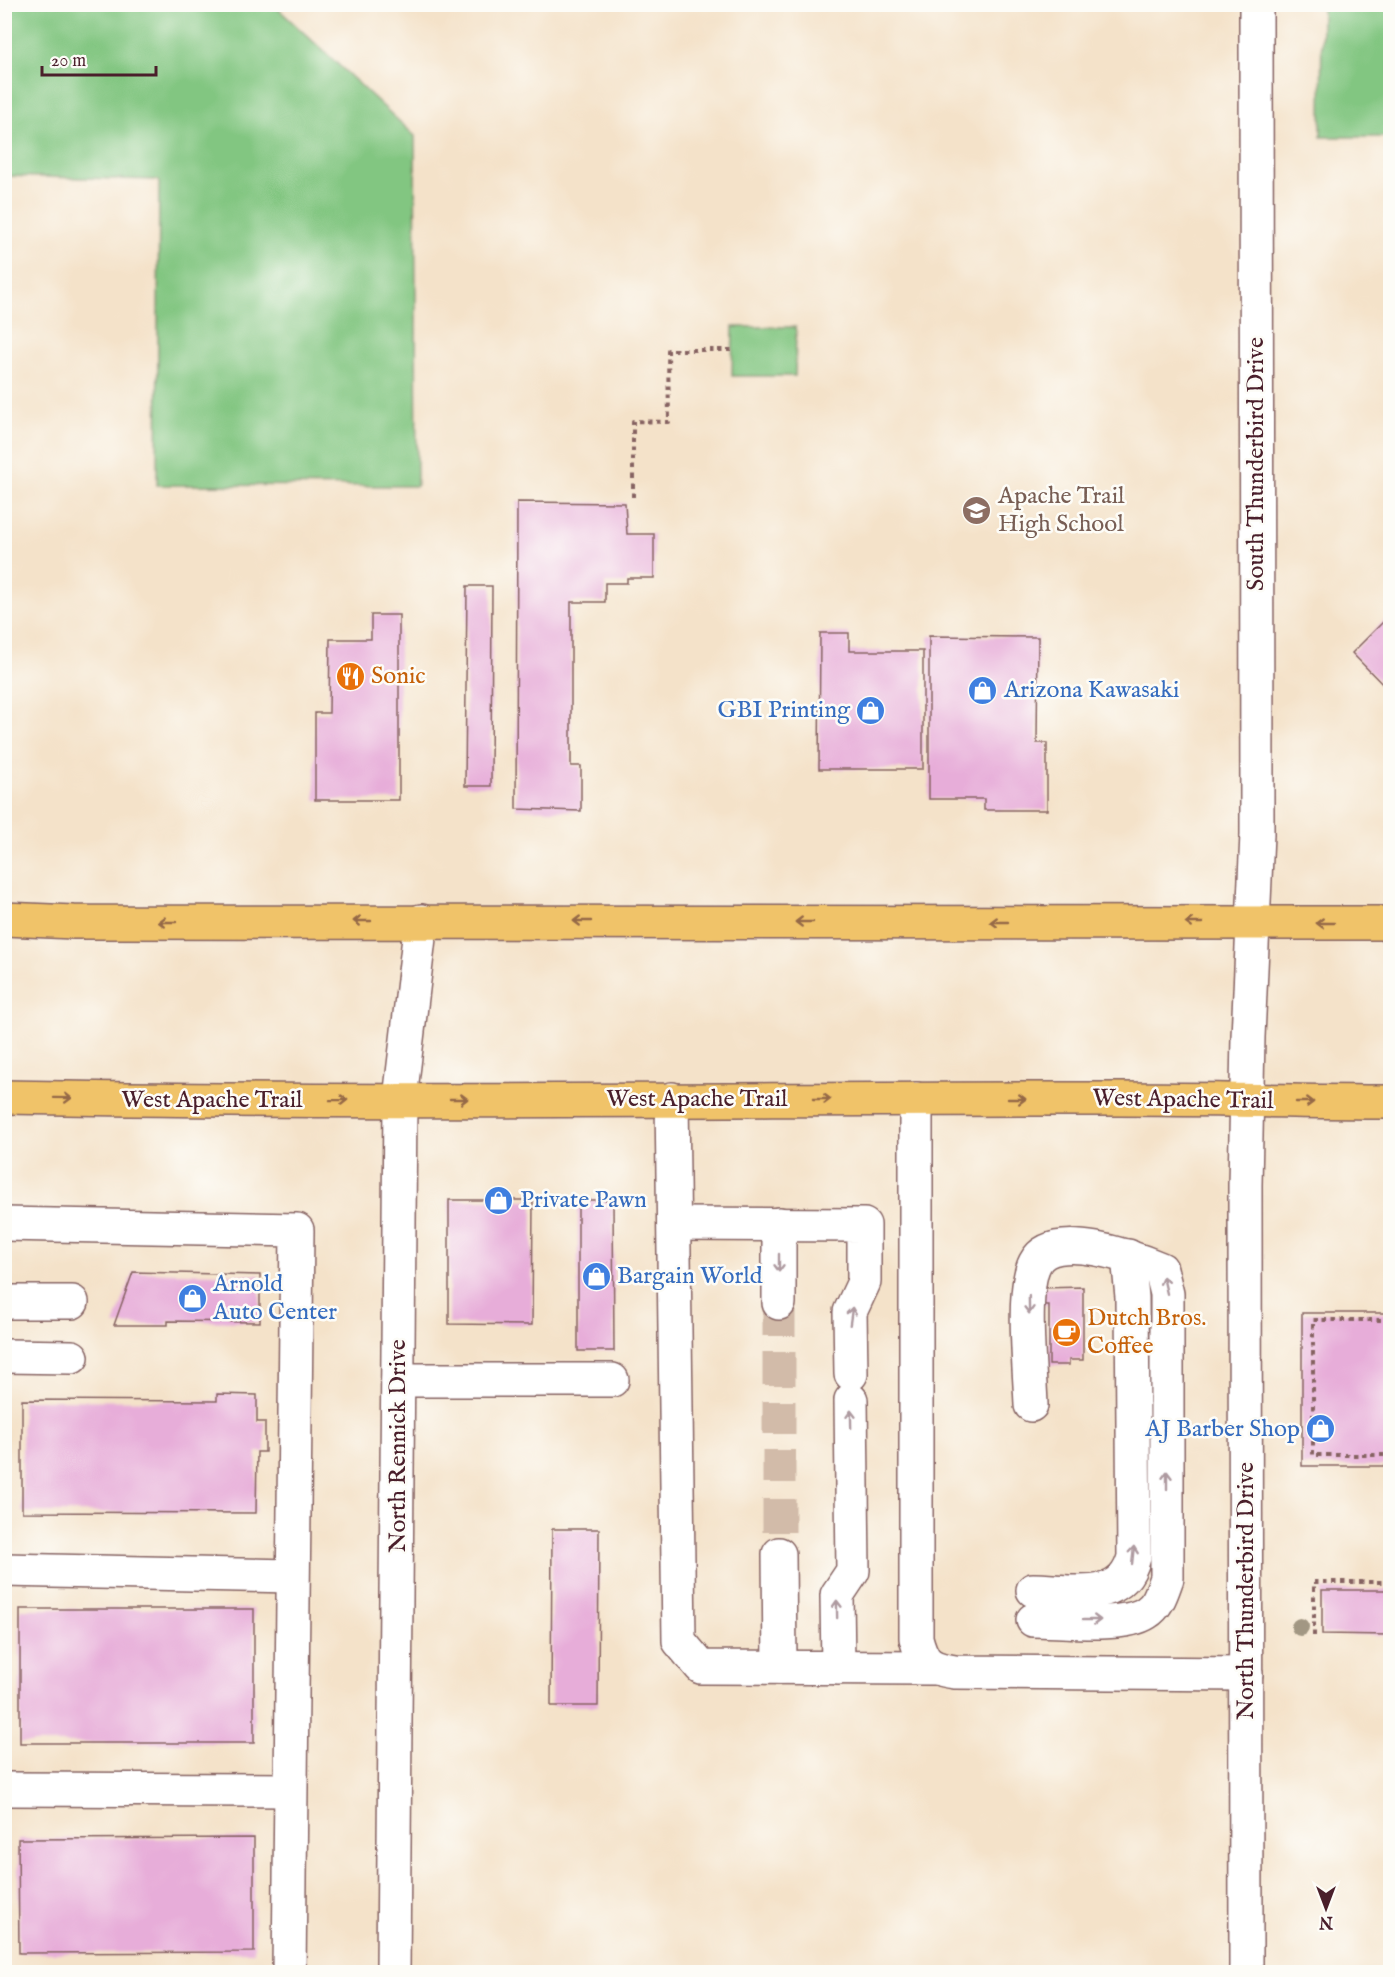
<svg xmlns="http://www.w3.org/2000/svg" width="1395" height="1977" font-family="'IM FELL English',serif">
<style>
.green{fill:#82c681;stroke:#667256;stroke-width:1.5}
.building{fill:#e7add9}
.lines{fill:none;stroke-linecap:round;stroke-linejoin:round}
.minor-tunnel{stroke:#d2bba9;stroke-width:33;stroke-dasharray:33 16;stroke-linecap:butt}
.minor-casing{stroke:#866362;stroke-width:36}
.major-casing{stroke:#866362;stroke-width:36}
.path{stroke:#866362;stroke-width:4;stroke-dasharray:4.5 4.5;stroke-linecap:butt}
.minor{stroke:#fff;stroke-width:33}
.major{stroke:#f0c369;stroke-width:33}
.tree{fill:#a29783}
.oneway{stroke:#956947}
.oneway2{stroke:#ae9aa0}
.labels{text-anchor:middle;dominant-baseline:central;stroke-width:5;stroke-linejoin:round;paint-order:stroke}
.street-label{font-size:24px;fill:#4a1f2b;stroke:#fdfcf7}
.education-label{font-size:24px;fill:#785e54;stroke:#fdfcf7;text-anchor:start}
.food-label{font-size:24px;fill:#c56008;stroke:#fdfcf7;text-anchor:start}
.shop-label{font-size:24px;fill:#366cbe;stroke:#fdfcf7;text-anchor:start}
</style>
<rect width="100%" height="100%" fill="#fdfcf7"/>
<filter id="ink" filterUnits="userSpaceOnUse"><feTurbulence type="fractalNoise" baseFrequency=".0167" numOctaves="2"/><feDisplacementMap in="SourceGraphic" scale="12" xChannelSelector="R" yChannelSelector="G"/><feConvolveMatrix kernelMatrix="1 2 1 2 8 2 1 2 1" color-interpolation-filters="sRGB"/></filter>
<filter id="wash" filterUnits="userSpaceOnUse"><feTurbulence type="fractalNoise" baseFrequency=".008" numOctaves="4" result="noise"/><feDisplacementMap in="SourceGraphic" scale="24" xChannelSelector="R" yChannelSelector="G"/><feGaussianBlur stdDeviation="1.35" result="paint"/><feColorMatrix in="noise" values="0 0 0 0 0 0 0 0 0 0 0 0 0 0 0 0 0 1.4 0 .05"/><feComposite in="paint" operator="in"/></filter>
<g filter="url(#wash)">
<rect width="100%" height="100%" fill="#f4e2c9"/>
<g class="green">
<polygon points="5,4 274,5 415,136 417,486 157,485 159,180 5,176"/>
<polygon points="1322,5 1390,5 1390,137 1321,137"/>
<polygon points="733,327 796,327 795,376 732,376"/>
</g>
<g id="blocks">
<g class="building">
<polygon points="517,502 625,503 627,534 654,534 654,578 627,578 627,583 605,583 605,602 571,602 571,766 581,766 581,811 516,809"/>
<polygon points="467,586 492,586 491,786 465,786"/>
<polygon points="371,615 399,615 399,800 315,800 315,713 329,713 330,639 371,639"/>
<polygon points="1390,615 1390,692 1352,653"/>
<polygon points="820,633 849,633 849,651 923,651 923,769 819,769"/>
<polygon points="929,636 1038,637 1037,743 1047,743 1047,810 984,810 984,799 929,799"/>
<polygon points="449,1200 533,1200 532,1325 449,1324"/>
<polygon points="578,1200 613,1200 614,1351 578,1351"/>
<polygon points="133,1272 260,1275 260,1322 168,1321 168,1325 114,1325"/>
<polygon points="1083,1287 1083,1360 1069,1360 1069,1365 1049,1365 1049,1305 1040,1305 1040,1288"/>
<rect x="1302" y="1313" width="88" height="153"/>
<polygon points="217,1394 257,1395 257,1422 265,1422 265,1452 257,1452 256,1513 22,1512 22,1400 217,1401"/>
<polygon points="552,1529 599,1529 598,1706 551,1706"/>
<polygon points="1322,1590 1390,1590 1390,1635 1322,1634"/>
<rect x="20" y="1609" width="234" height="134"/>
<polygon points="254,1838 254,1952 19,1953 18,1839"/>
</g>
</g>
</g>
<g filter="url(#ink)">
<use href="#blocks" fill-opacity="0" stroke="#866362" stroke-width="1.5"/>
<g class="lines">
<polyline class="minor-tunnel" points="779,1303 779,1554"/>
<defs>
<g id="minor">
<polyline points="672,1099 679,1641 701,1667 934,1668"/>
<path d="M916,1099V1638C923,1664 929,1668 955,1672L1246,1674"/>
<polyline points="4,1224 297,1230 289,1972"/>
<polyline points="674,1224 864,1225 864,1282 850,1312 851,1374"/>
<polyline points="779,1224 779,1303"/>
<polyline points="4,1302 72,1302"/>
<polyline points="4,1356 72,1357"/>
<polyline points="398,1380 612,1380"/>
<path d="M1031,1405C1030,1372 1021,1289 1035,1263C1053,1228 1135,1258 1161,1269L1167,1294V1578C1162,1591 1159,1605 1146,1613C1123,1628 1061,1620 1033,1620"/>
<polyline points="779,1554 780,1667"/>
<polyline points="4,1570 291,1576"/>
<path d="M1033,1590C1072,1590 1122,1605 1134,1557L1132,1297L1128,1256"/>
<polyline points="838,1668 837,1595 853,1571 851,1400"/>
<polyline points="4,1789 290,1790"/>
<polyline points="393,1972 400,1099 421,921"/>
<polyline points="1246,1972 1245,1185 1248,1037 1257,834 1256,4"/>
</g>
<g id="major">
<polyline points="4,919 74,922 1390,923"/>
<path d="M4,1097C367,1104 729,1099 1091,1099C1191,1098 1291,1102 1390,1102"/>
</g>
</defs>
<use href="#minor" class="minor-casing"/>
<use href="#major" class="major-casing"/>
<g class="path">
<polyline points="633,497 633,421 669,422 668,350 733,350"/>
<polyline points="1390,1320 1313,1320 1313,1455 1390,1455"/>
<polyline points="1314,1636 1314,1582 1390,1582"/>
</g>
<use href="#minor" class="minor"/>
<use href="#major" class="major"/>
</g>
<circle class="tree" cx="1300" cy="1627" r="9"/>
<defs><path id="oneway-shaft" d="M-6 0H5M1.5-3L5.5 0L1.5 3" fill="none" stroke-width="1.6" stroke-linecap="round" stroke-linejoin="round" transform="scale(1.5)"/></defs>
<g class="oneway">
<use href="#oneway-shaft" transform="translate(362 921) rotate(180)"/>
<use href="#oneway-shaft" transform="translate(582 921) rotate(180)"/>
<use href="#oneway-shaft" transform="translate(167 922) rotate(180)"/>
<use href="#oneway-shaft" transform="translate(804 922) rotate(-180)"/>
<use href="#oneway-shaft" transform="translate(999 922) rotate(-180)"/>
<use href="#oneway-shaft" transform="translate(1194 923) rotate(180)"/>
<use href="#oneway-shaft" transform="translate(1325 923) rotate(-180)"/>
<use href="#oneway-shaft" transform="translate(63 1098) rotate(1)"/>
<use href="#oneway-shaft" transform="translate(459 1099)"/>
<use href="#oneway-shaft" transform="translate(822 1099)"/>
<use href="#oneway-shaft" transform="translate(1017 1099)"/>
<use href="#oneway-shaft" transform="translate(339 1100) rotate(-1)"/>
<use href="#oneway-shaft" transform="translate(1305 1102)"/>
</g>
<g class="oneway2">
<use href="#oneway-shaft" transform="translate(779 1263) rotate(90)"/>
<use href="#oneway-shaft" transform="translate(1165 1285) rotate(-103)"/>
<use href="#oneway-shaft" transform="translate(1029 1305) rotate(89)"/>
<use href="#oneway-shaft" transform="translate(851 1316) rotate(-82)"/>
<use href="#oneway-shaft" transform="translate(851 1419) rotate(-91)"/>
<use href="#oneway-shaft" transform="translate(1167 1480) rotate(-90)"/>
<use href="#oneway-shaft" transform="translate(1133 1555) rotate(-84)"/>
<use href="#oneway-shaft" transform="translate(837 1609) rotate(-91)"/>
<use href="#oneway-shaft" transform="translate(1092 1620)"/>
</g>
</g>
<defs>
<symbol id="school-disc" viewBox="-11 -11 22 22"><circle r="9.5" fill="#8d6e63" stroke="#fdfcf7"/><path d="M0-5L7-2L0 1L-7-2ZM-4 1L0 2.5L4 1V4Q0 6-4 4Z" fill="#fff"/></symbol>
<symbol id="restaurant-disc" viewBox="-11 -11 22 22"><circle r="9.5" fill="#e8710a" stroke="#fdfcf7"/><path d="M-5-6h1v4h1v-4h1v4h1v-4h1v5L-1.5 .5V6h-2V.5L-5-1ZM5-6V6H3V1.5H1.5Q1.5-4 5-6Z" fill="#fff"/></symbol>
<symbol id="shop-disc" viewBox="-11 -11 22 22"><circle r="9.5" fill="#3f7fe0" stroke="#fdfcf7"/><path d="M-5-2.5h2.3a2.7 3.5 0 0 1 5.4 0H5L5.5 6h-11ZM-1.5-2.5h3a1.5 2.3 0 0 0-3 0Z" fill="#fff"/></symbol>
<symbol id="cafe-disc" viewBox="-11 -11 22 22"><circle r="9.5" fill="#e8710a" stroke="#fdfcf7"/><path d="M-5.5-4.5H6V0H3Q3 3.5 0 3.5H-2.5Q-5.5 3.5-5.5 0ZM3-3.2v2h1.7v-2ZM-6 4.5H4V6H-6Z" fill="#fff"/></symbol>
</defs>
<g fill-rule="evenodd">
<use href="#school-disc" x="960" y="494" width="33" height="33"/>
<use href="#restaurant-disc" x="334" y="660" width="33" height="33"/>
<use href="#shop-disc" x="966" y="674" width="33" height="33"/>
<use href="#shop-disc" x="854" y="694" width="33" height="33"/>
<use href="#shop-disc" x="482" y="1184" width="33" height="33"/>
<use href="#shop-disc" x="580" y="1260" width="33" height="33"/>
<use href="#shop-disc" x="176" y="1282" width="33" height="33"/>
<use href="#cafe-disc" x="1050" y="1316" width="33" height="33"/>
<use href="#shop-disc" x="1304" y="1412" width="33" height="33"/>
</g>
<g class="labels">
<g class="street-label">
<text transform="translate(1256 464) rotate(-90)">South Thunderbird Drive</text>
<text x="697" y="1099">West Apache Trail</text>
<text x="212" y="1100">West Apache Trail</text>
<text transform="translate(1183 1100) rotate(1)">West Apache Trail</text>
<text transform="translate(398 1446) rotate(-90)">North Rennick Drive</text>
<text transform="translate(1246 1591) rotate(-90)">North Thunderbird Drive</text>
</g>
<g class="education-label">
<text x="998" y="496">Apache Trail<tspan x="998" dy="28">High School</tspan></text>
</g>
<g class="food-label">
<text x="371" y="676">Sonic</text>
<text x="1087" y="1318">Dutch Bros.<tspan x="1087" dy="28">Coffee</tspan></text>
</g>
<g class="shop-label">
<text x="1004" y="690">Arizona Kawasaki</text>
<text x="850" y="710" text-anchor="end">GBI Printing</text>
<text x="520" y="1200">Private Pawn</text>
<text x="617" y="1276">Bargain World</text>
<text x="213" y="1284">Arnold<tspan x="213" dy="28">Auto Center</tspan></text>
<text x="1300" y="1429" text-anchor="end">AJ Barber Shop</text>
</g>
</g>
<rect width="1395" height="1977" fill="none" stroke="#fdfcf7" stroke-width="24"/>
<g transform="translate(1326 1908) rotate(180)" stroke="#fdfcf7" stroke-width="4.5" paint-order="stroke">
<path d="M0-4.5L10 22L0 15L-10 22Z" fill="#4a1f2b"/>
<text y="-9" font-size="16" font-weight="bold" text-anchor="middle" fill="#4a1f2b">N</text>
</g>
<path d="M42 66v9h114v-9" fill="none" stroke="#4a1f2b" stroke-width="3"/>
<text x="51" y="66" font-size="18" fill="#4a1f2b" stroke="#fdfcf7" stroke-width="4.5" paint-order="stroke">20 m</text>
</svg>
